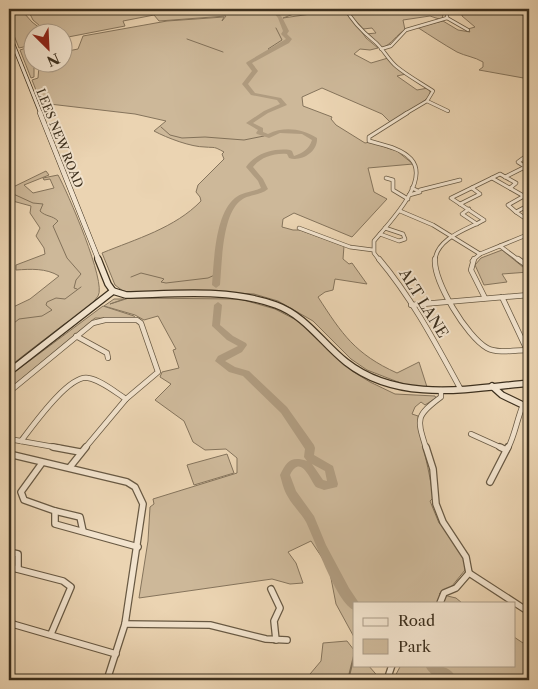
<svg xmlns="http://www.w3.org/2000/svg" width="538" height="689" font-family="'Libre Caslon Text',serif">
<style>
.green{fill:#cdb899;stroke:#85745c}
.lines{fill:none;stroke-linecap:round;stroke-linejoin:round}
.stream-far1{stroke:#827159;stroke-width:1}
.stream{stroke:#827159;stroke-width:2}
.river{fill:#b09c80;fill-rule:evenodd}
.street-far3-casing{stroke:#685943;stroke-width:4}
.street-far2-casing{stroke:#685943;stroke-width:4.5}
.street-far1-casing{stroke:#685943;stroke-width:6}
.street-casing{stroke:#685943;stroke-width:8}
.secondary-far2-casing{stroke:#3d301e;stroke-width:4.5}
.secondary-far1-casing{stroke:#3d301e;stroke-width:5.5}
.secondary-casing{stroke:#3d301e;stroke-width:8}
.street-far3{stroke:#f2e3cd;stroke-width:2.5}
.street-far2{stroke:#f2e3cd;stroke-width:3}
.street-far1{stroke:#f2e3cd;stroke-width:4.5}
.street{stroke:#f2e3cd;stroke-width:5.5}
.secondary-far2{stroke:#f2e3cd;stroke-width:3}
.secondary-far1{stroke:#f2e3cd;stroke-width:4.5}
.secondary{stroke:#f2e3cd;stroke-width:5.5}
.labels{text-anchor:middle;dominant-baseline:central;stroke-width:4;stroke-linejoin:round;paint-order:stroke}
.far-street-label{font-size:12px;fill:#3d301e;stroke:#f2e3cd}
.street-label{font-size:15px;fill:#3d301e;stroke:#f2e3cd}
</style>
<rect width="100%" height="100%" fill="#ebd4b2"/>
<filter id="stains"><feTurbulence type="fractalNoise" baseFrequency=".004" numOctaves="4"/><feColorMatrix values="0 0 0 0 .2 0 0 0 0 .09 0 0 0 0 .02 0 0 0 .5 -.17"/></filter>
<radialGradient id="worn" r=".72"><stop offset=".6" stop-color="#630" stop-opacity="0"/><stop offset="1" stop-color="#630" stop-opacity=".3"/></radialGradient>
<g class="green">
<path d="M49,9H307L283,18L318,13L344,12L356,23L366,38L378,48L370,50L360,49L354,54L371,63L388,58L406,74L397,76L417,90L428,88L430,90V96L419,105L390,122L382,114L322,88L302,97L303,106L332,117L331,119L336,125L365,143L370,142L397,151L413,164L368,168L374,192L387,199L352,237L294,213L283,219L282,227L293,230H300L344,246L343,259L349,264L352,263L367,284L335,279L333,290L325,292L318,297C342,334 355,354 397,373L419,362L427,387H411L367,370L351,359L313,321L278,301L254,294L199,291L134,293L123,291L115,285L102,253C136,239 175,228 201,201L200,197L196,192L198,185L224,159L222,154L224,152C213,146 216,148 205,147C191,147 167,138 154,131L166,121L135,114L41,103L32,80L38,78L39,66L41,63L62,62L63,52L78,49L83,36L167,21L224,17L222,21L226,16L159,21L154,15L123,21L125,26L63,38L62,32H47L33,20L29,12Z"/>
<path d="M369,9H433L432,13L443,14L442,20L430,16L403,20L405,30C396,35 392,44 382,48L366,34L376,33L372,28L363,29L347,11L365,13Z"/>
<path d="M465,9H529V79L479,70L483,67V62C475,57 465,56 457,52C443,44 431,36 417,27L443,21L458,30L470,32L468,29L475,27L462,16V11Z"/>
<polygon points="24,13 32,22 45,32 32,32 32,45 19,48 9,23 9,15"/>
<polygon points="32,46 32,62 37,63 34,68 34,77 31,78 20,50"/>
<path d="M46,171L49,175L24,185L33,193L54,188L50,179L44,180L43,178L58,175C67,191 107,283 98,296C90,308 75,317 63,325C45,339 26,353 9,367V309L30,299L59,276C46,268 31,269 16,270V265L45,254L44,248L36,236L40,228L30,213L31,206L9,200V189Z"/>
<polygon points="502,250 529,272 502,274 507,282 484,285 475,265 481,258"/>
<path d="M129,298L240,299L275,309L302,323L352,371L370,382L395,394L435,396L436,398L425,405L421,402L415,407L412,414L418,416C421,444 430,470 433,498L430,501L439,523L448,532L464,558L465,570L452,586L439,594L456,598L462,603H354V637L336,604L329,568L311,541L288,552L296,563L303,583L290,584L272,579L139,598L148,541L150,507L154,504L153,499L237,473V458L226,449L205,450L193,442L184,421L155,400L171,384L160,377L162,372L179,368L173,350L176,349L158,316L144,320L135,315L104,306L114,299H124L110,304Z"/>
<polygon points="103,306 134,316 136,319 95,318 9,389 9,378 16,371"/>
<polygon points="227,454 234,473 194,485 187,465"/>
<polygon points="514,637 529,647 529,680 393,680 401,665 514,665"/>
<polygon points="347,641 354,650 354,665 368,665 381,680 305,680 321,661 323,643"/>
</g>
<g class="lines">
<g class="stream-far1">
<polyline points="503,9 529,17"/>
<polyline points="187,39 223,52"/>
<polyline points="270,51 268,49 282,40 276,28"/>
<polyline points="161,127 170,135 182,138 205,137 244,140 264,136"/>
<path d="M9,192L33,203L43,204L40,211C46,217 52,215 58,221L53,226L67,258L81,274L76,280L74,288L77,289"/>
<polyline points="131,277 141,273 161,278 164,279 161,282 166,283 208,278 217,274"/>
<polyline points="9,327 19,319 42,316 52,310 46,305 47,302 56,298 65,299 81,287"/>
</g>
<polyline class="stream" points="348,680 354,656"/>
<g class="river">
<path d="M287,9H294L279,14L282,17L289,31L287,34L292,39L289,43L252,63L258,71L248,84L255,93L281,98L287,105L268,113L253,123L263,128V132L268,134C285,126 302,129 317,138C318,152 301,162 289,158L287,154C274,153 261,157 253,167L263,179L268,189C260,196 248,194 240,201C222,216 222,263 220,285L216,288L212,285C214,261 215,214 235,198C242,192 253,192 261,188L258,181L246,167C256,153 274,148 290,150L292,151L294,156C303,153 309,149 312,140L302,134L280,133L269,138L257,134L256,133L258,130L246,123L264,111L280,104L277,100L251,95L242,84L252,71L246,63L247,62L286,39L281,34L283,31L278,18L274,13Z"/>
<path d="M218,302L222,305L220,325L233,336L246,343L247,345L242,352L225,361L235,367L249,371L287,407L314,445L315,448L314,455L333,466L338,484L337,487L324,490C322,489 318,488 316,487C310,480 301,453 290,475L296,491L314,516L326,545L349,588L359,603H354V610C337,604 315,540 306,522C301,513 293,506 288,497C284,491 282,482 280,475C287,461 291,456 307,461L304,457L305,449L281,413L243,376L229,372L215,361L218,356L238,346L227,340L212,326L214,305ZM312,464L325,471L327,481L323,480Z"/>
<path d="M425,665C438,665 452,666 457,680C444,680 431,679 425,665Z"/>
</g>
<defs>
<g id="street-far3">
<path d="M346,9C352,21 363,32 374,41C383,48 388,60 397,67C408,76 421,83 433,91L427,101L405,114"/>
<polyline points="447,9 447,18"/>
<polyline points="9,14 45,9"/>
<polyline points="447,18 468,30"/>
<polyline points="381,49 391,46 406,30 447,18"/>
<polyline points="427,101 448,111"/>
</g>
<g id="street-far2">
<polyline points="529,154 518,162 529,169"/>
<polyline points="505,177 525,167"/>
<polyline points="386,178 393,180 393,190 408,199"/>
<polyline points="492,178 529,199"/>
<polyline points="420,190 460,180"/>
<polyline points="409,195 420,192 412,188"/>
<polyline points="460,204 480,194 472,188"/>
<polyline points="529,205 516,212 529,221"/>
<polyline points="469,209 462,214 477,224"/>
<polyline points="400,211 433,225 480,254"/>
<polyline points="516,212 508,205 524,196"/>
<polyline points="299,228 350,247 373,250"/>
<polyline points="380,234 399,241 405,239 403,234 385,228"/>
<polyline points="500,246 520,261"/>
<path d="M380,261L374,253V241C388,224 431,181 411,159C401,148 383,145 369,141V137L407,113"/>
<path d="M435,261C436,238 468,229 484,220L451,198L500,174L516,183L510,188"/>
<polyline points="472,261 480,254 529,234"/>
</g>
<g id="street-far1">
<path d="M379,259C412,298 436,344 460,388"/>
<path d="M435,259C433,281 467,337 487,348C498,354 517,350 529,350"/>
<polyline points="474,259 471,270 485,298"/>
<polyline points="518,259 529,267"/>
<polyline points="502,297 527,350"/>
<polyline points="411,305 529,295"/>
<polyline points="76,336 107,353 108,358"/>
<polyline points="9,392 93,323 105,320 137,320 141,323 158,372 126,399 85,448"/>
<polyline points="471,434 502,448"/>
<polyline points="9,439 60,448"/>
<path d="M21,441C32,427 69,374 88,378C101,380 115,392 126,399"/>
<path d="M426,448C417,419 415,416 441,397V390"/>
<path d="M508,448C515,435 517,419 523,405"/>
</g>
<g id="street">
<polyline points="53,447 80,452"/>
<polyline points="426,447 433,469 436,504 443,522 466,557 469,573 456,588 444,593 440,603"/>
<polyline points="500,447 506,450"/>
<polyline points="9,454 127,482 135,487 143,504 125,624 107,680"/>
<polyline points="42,463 21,492 24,500 55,511 55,524 138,547"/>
<polyline points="70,467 86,447"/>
<polyline points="490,482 508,447"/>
<polyline points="55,511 80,517 83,531"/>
<polyline points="9,552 18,554 18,569"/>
<polyline points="9,567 63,581 71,587 51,634"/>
<polyline points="469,573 529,612"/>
<polyline points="271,589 280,608 274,621 276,640"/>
<polyline points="9,623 116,654"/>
<polyline points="125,624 210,625 266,639 287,640"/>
<polyline points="9,633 13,624"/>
<polyline points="387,680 392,665"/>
</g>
<polyline id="secondary-far2" points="9,34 41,114"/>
<polyline id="secondary-far1" points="40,113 99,261"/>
<g id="secondary">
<path d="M98,259L108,284L113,291L126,295C175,294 229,288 276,305C306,316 322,343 346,362C398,403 468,389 529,383"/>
<polyline points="9,372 113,291"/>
<polyline points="492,386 502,395 529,408"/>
</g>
</defs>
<use href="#street-far3" class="street-far3-casing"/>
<use href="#street-far2" class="street-far2-casing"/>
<use href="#street-far1" class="street-far1-casing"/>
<use href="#street" class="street-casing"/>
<use href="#secondary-far2" class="secondary-far2-casing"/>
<use href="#secondary-far1" class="secondary-far1-casing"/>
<use href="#secondary" class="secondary-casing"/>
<use href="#street-far3" class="street-far3"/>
<use href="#street-far2" class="street-far2"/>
<use href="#street-far1" class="street-far1"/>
<use href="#street" class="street"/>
<use href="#secondary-far2" class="secondary-far2"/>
<use href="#secondary-far1" class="secondary-far1"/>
<use href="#secondary" class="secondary"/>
</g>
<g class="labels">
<g class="far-street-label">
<text transform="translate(60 138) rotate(68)">LEES NEW ROAD</text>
</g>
<g class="street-label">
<text transform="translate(424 303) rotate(58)">ALT LANE</text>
</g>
</g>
<rect width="538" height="689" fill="none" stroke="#ebd4b2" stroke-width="30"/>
<rect x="10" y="10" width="518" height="669" fill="none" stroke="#3d301e" stroke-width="2.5"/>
<rect x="15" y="15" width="508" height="659" fill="none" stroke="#3d301e"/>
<rect x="353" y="602" width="162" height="65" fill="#f2e3cd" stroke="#aa9b87"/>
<rect x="363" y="618" width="25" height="8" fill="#f2e3cd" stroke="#aa9b87"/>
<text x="398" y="626" font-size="15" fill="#3d301e">Road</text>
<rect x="363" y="639" width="25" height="15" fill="#cdb899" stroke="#aa9b87"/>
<text x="398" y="652" font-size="15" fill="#3d301e">Park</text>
<g transform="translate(48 48) rotate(156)"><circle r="24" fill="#f2e3cd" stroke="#aa9b87"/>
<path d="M0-4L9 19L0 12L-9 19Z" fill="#8f2418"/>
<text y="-8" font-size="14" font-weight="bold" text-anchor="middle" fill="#3d301e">N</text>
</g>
<rect width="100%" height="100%" filter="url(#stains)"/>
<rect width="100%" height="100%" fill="url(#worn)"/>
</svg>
